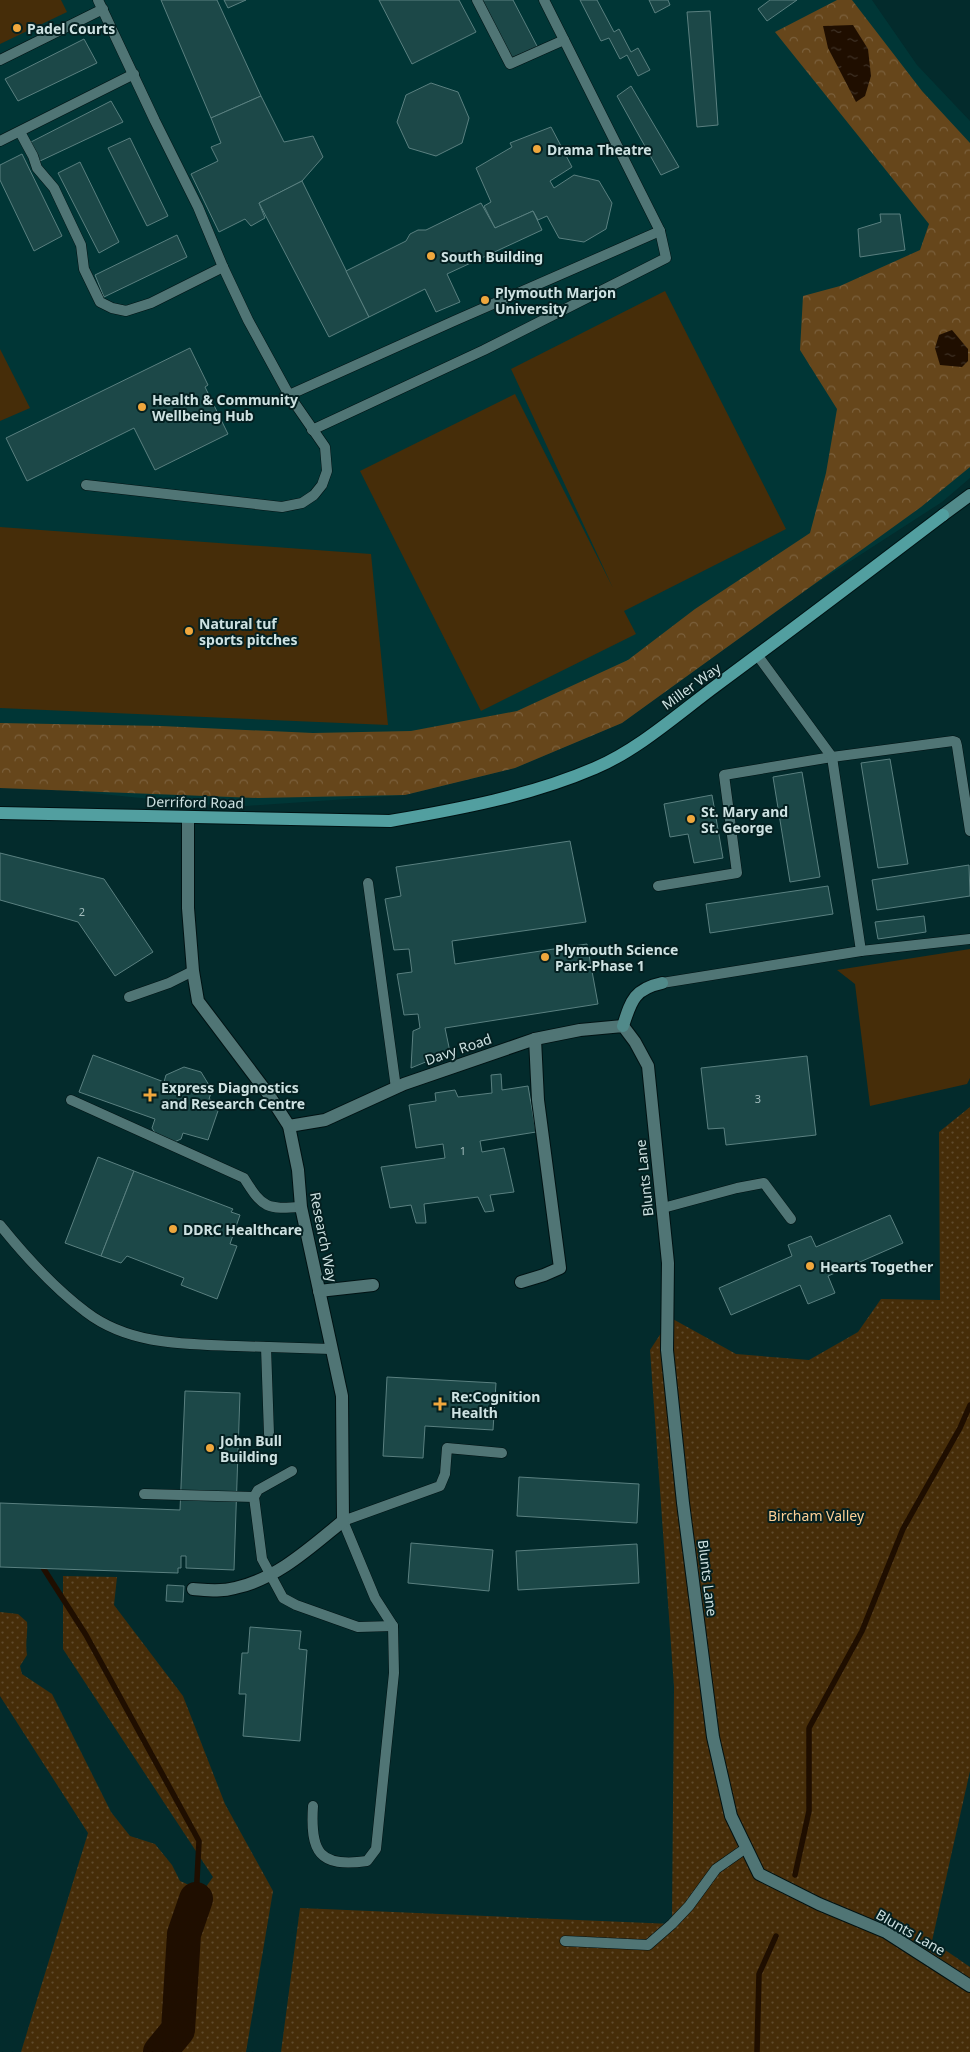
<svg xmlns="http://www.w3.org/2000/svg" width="970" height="2052" font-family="'Noto Sans',sans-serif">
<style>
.built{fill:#003636}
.grass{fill:#462d09}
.forest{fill:url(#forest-crowns)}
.park{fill:url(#park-dots)}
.water{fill:url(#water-ripples)}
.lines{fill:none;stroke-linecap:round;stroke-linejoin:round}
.stream{stroke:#1f0e00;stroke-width:5.5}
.river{stroke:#1f0e00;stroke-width:34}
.building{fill:#1c4848;stroke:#5a8080}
.lane-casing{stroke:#001213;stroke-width:11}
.street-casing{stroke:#001213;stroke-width:14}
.secondary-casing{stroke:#001213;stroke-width:14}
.primary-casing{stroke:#001213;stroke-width:14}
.lane{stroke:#507575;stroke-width:10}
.street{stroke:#507575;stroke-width:12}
.secondary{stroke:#518a8a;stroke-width:12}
.primary{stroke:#529fa0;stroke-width:12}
.poi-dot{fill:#efa73d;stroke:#042021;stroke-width:2}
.labels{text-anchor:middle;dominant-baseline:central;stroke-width:4;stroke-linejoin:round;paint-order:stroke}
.number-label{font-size:11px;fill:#a2bcbc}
.poi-label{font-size:14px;font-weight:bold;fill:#cee2e2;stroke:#042021;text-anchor:start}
.street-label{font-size:14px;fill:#cee2e2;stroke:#042021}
.park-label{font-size:14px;fill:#fdcf95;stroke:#042021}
</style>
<defs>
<pattern id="forest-crowns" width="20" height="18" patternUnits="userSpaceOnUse" patternTransform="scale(1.25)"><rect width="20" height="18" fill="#66461b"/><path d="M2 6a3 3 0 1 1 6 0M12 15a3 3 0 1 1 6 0" fill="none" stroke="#7b603c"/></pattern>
<pattern id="park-dots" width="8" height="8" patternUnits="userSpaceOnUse" patternTransform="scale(1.25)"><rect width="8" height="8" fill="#462d09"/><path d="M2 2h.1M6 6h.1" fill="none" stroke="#604b2d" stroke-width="1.8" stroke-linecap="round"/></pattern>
<pattern id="water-ripples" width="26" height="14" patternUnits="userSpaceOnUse" patternTransform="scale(1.25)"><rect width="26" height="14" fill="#1f0e00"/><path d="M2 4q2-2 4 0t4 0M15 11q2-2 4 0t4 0" fill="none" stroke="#3e3125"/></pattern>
</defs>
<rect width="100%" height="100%" fill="#032b2c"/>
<polygon class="built" points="0,0 872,0 917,65 970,121 970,478 942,502 809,588 622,723 515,768 405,795 232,807 0,784"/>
<g class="grass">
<polygon points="0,0 61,0 67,12 0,44"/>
<polygon points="665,291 786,529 624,611 636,634 481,711 360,471 515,394 613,588 511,369"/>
<polygon points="0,349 30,408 0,421"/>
<polygon points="0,527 371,554 388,725 0,708"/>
<polygon points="970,949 970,1078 967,1084 870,1106 855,984 837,970"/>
</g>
<polygon class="forest" points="837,0 852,0 922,91 970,143 970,467 921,507 622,723 515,768 405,795 258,798 0,788 0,723 161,726 313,733 411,731 517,711 628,660 695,609 810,533 826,473 837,409 800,350 803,296 840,286 920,250 929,224 775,32"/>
<g class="park">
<polygon points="970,1107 970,1771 932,1941 970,1967 970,2052 281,2052 300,1908 672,1924 674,1687 650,1350 671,1318 736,1354 809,1360 858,1332 881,1299 940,1300 939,1132"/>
<path d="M63,1576L117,1577L114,1605L183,1696L225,1804L273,1891L246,2052H21L88,1833L0,1696V1612L18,1614L27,1622C28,1633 25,1643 27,1655L20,1666L22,1674L52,1694L111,1812L130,1836L155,1844L172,1865L180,1881L203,1891L213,1877L63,1649Z"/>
</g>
<g class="water">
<polygon points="853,25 868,49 871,76 865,96 856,102 828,48 823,26"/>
<polygon points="952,330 968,349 968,361 962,367 940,365 935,348 939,335"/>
</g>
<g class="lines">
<g class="stream">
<polyline points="40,1563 86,1635 199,1841 196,1899"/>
<polyline points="795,1875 809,1811 809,1728 862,1631 903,1529 960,1428 970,1405"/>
<polyline points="757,2052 759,1974 776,1936"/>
</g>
<polyline class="river" points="160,2052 178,2030 184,1934 196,1899"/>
</g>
<g class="building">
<polygon points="161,0 217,0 261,96 211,118"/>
<polygon points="224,0 246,0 228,8"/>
<polygon points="379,0 459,0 476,32 412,64"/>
<polygon points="480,0 513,0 538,48 512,61"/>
<polygon points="580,0 597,0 614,32 619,29 631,52 638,48 650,70 638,76 627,55 620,59 609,38 601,41"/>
<polygon points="649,0 668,0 670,5 655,13"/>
<polygon points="770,0 797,0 767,21 758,9"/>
<polygon points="710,11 718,125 697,127 687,12"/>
<polygon points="84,39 97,63 18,101 5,79"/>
<polygon points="431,83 458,92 469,118 462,143 436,156 409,148 397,122 406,95"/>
<polygon points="631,86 679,167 661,175 617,96"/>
<polygon points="261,96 284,142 313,136 323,157 302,181 259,203 265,218 251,226 245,219 219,232 191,174 218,161 211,147 221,143 211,118"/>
<polygon points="111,101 123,122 40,161 31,142"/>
<polygon points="551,127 572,167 550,181 554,188 574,175 599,181 612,203 606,229 584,242 559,238 547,216 538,220 533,211 495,228 484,206 491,202 476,168 512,147 510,143"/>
<polygon points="130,138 168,216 147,226 108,148"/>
<polygon points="22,154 62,236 34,251 0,180 0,165"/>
<polygon points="80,162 119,242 99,253 58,173"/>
<polygon points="302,181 369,317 329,337 259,203"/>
<polygon points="481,203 495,228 533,211 542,230 447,274 460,302 436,312 425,289 369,317 346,271 406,241 410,234 418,230 426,230"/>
<polygon points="880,214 900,214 905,250 860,257 858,229 881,222"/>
<polygon points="177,235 187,257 104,297 95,275"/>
<polygon points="190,348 208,385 205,387 228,434 155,470 134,428 27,481 6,438"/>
<polygon points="890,759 908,864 878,868 861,763"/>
<polygon points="802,772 820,877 790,882 773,777"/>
<polygon points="712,795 723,858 694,863 688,834 670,837 664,804"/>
<polygon points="570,841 586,922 452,941 455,964 587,944 598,1004 445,1028 450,1052 411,1068 413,1031 420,1028 418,1014 404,1015 397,974 412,972 409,949 394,950 385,899 401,896 396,867"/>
<polygon points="0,853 104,879 153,952 115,976 78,922 0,900"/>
<polygon points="969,865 970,896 877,910 872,880"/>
<polygon points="828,886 833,914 710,933 706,904"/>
<polygon points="924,916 926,932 878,939 875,922"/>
<polygon points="93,1055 164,1082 166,1075 184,1067 201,1072 212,1090 209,1099 221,1102 208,1140 183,1133 181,1139 172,1143 159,1139 152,1128 155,1119 79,1092"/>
<polygon points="807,1056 816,1135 726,1145 724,1128 708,1129 701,1068"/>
<polygon points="501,1074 502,1090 528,1086 536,1132 480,1141 482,1152 504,1148 514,1192 490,1195 494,1211 485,1212 478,1197 424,1204 426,1223 416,1223 411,1205 390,1208 381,1167 445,1158 443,1144 416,1148 409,1105 436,1101 435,1093 455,1090 458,1097 492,1093 491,1075"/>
<polygon points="98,1157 134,1171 101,1256 65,1243"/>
<polygon points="134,1171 233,1209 231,1212 240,1215 230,1244 237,1246 217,1299 181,1285 184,1278 127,1256 121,1263 101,1256"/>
<polygon points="890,1215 903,1243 828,1276 835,1293 808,1304 800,1285 731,1315 719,1288 792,1256 788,1245 811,1236 816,1247"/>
<polygon points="387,1377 496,1383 493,1430 425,1426 423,1458 383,1456"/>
<polygon points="185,1391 240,1393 234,1570 186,1568 186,1556 181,1556 181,1568 178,1568 178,1573 0,1567 0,1503 180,1510"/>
<polygon points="519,1477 639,1484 637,1523 517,1516"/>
<polygon points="411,1543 493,1550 489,1591 408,1583"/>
<polygon points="637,1544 639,1583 518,1590 516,1551"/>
<polygon points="167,1585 184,1586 183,1602 166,1601"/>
<polygon points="250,1627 301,1631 299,1649 307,1650 300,1741 243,1736 246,1694 239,1694 242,1653 248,1653"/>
</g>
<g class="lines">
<defs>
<g id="lane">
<polyline points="477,0 510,64 564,40"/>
<polyline points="0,60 103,9"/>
<polyline points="20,132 33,156 37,168 54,188 81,245 84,269 100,302 112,308 126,311 151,303 223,267"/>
<polyline points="0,141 134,74"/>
<polyline points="289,395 454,321 660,231"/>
<polyline points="312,430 484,350 666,258 660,231 544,0"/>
<polyline points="86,485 282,507 302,503 314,495 322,485 327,471 325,447 289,395 248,320 223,267 198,207 155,121 98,0"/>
<polyline points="368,883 396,1088"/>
<polyline points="658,886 737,873 724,775 832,757 953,741 956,742 957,746 970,831"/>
<polyline points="861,951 970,939"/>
<polyline points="662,983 861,951 832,757 758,656"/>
<polyline points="129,997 169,983 193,971"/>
<path d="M71,1100L244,1178C263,1209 267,1209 301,1207"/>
<polyline points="663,1208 737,1188 764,1183 791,1219"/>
<path d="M0,1225C25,1256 54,1288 86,1312C129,1345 184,1344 236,1346C268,1347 300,1348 331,1349"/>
<polyline points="266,1347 269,1434"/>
<polyline points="292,1471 258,1490 254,1497 262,1559 283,1598 296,1605 358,1627 393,1626"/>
<polyline points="144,1494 254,1497"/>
<path d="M313,1806C310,1852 319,1868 367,1861L376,1849L394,1673L393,1626L375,1598L343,1521L440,1486L445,1474L447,1448L502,1453"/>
<polyline points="565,1941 648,1945 672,1924 689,1906 716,1869 746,1848"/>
</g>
<g id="street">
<path d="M188,817V908L193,971L198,1001L269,1095L289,1126L298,1170L301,1207L342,1396L343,1521C311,1547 277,1579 235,1588C221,1592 207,1590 193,1589"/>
<polyline points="289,1126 325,1120 404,1084 535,1039 580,1030 623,1026 635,1042 648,1066 668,1263 667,1350 683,1503 713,1737 731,1816 759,1874 819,1904 886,1932 970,1986"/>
<polyline points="521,1282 544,1275 560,1268 538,1100 535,1039"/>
<polyline points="319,1291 373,1285"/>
</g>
<g id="secondary">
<polyline points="943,515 970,495"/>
<path d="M623,1026C631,1001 634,989 662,983"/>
</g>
<path id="primary" d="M0,813L390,821C459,809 530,796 595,768C638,750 679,713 717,685C793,629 868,572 943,515"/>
</defs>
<use href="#lane" class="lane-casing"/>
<use href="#street" class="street-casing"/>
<use href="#secondary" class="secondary-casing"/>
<use href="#primary" class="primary-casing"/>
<use href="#lane" class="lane"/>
<use href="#street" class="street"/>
<use href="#secondary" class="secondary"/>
<use href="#primary" class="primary"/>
</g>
<g class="poi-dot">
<circle cx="17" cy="28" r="5"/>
<circle cx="537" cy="149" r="5"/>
<circle cx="431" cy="256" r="5"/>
<circle cx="485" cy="300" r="5"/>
<circle cx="142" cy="407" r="5"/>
<circle cx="189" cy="631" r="5"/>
<circle cx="691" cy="819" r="5"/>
<circle cx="545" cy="957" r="5"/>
<path d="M147.5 1087.5h5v5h5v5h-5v5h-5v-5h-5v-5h5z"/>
<circle cx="173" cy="1229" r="5"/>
<circle cx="810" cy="1266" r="5"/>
<path d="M437.5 1396.5h5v5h5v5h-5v5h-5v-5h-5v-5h5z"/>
<circle cx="210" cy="1448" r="5"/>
</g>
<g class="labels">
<g class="number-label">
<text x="82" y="911">2</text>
<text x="758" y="1098">3</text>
<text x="463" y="1150">1</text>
</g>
<g class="poi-label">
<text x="27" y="28">Padel Courts</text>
<text x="547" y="149">Drama Theatre</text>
<text x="441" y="256">South Building</text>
<text x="495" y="292">Plymouth Marjon<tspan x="495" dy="16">University</tspan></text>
<text x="152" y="399">Health &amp; Community<tspan x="152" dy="16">Wellbeing Hub</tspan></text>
<text x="199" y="623">Natural tuf<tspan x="199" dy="16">sports pitches</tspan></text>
<text x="701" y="811">St. Mary and<tspan x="701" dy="16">St. George</tspan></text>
<text x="555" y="949">Plymouth Science<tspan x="555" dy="16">Park-Phase 1</tspan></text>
<text x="161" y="1087">Express Diagnostics<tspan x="161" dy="16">and Research Centre</tspan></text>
<text x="183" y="1229">DDRC Healthcare</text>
<text x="820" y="1266">Hearts Together</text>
<text x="451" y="1396">Re:Cognition<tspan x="451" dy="16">Health</tspan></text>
<text x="220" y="1440">John Bull<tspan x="220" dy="16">Building</tspan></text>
</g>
<g class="street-label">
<text transform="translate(691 686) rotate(-36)">Miller Way</text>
<text transform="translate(195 802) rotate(1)">Derriford Road</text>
<text transform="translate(458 1049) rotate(-19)">Davy Road</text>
<text transform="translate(644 1178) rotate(-96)">Blunts Lane</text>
<text transform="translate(324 1237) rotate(79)">Research Way</text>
<text transform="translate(708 1578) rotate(83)">Blunts Lane</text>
<text transform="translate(911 1932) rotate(30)">Blunts Lane</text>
</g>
<g class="park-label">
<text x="816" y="1515">Bircham Valley</text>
</g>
</g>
</svg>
